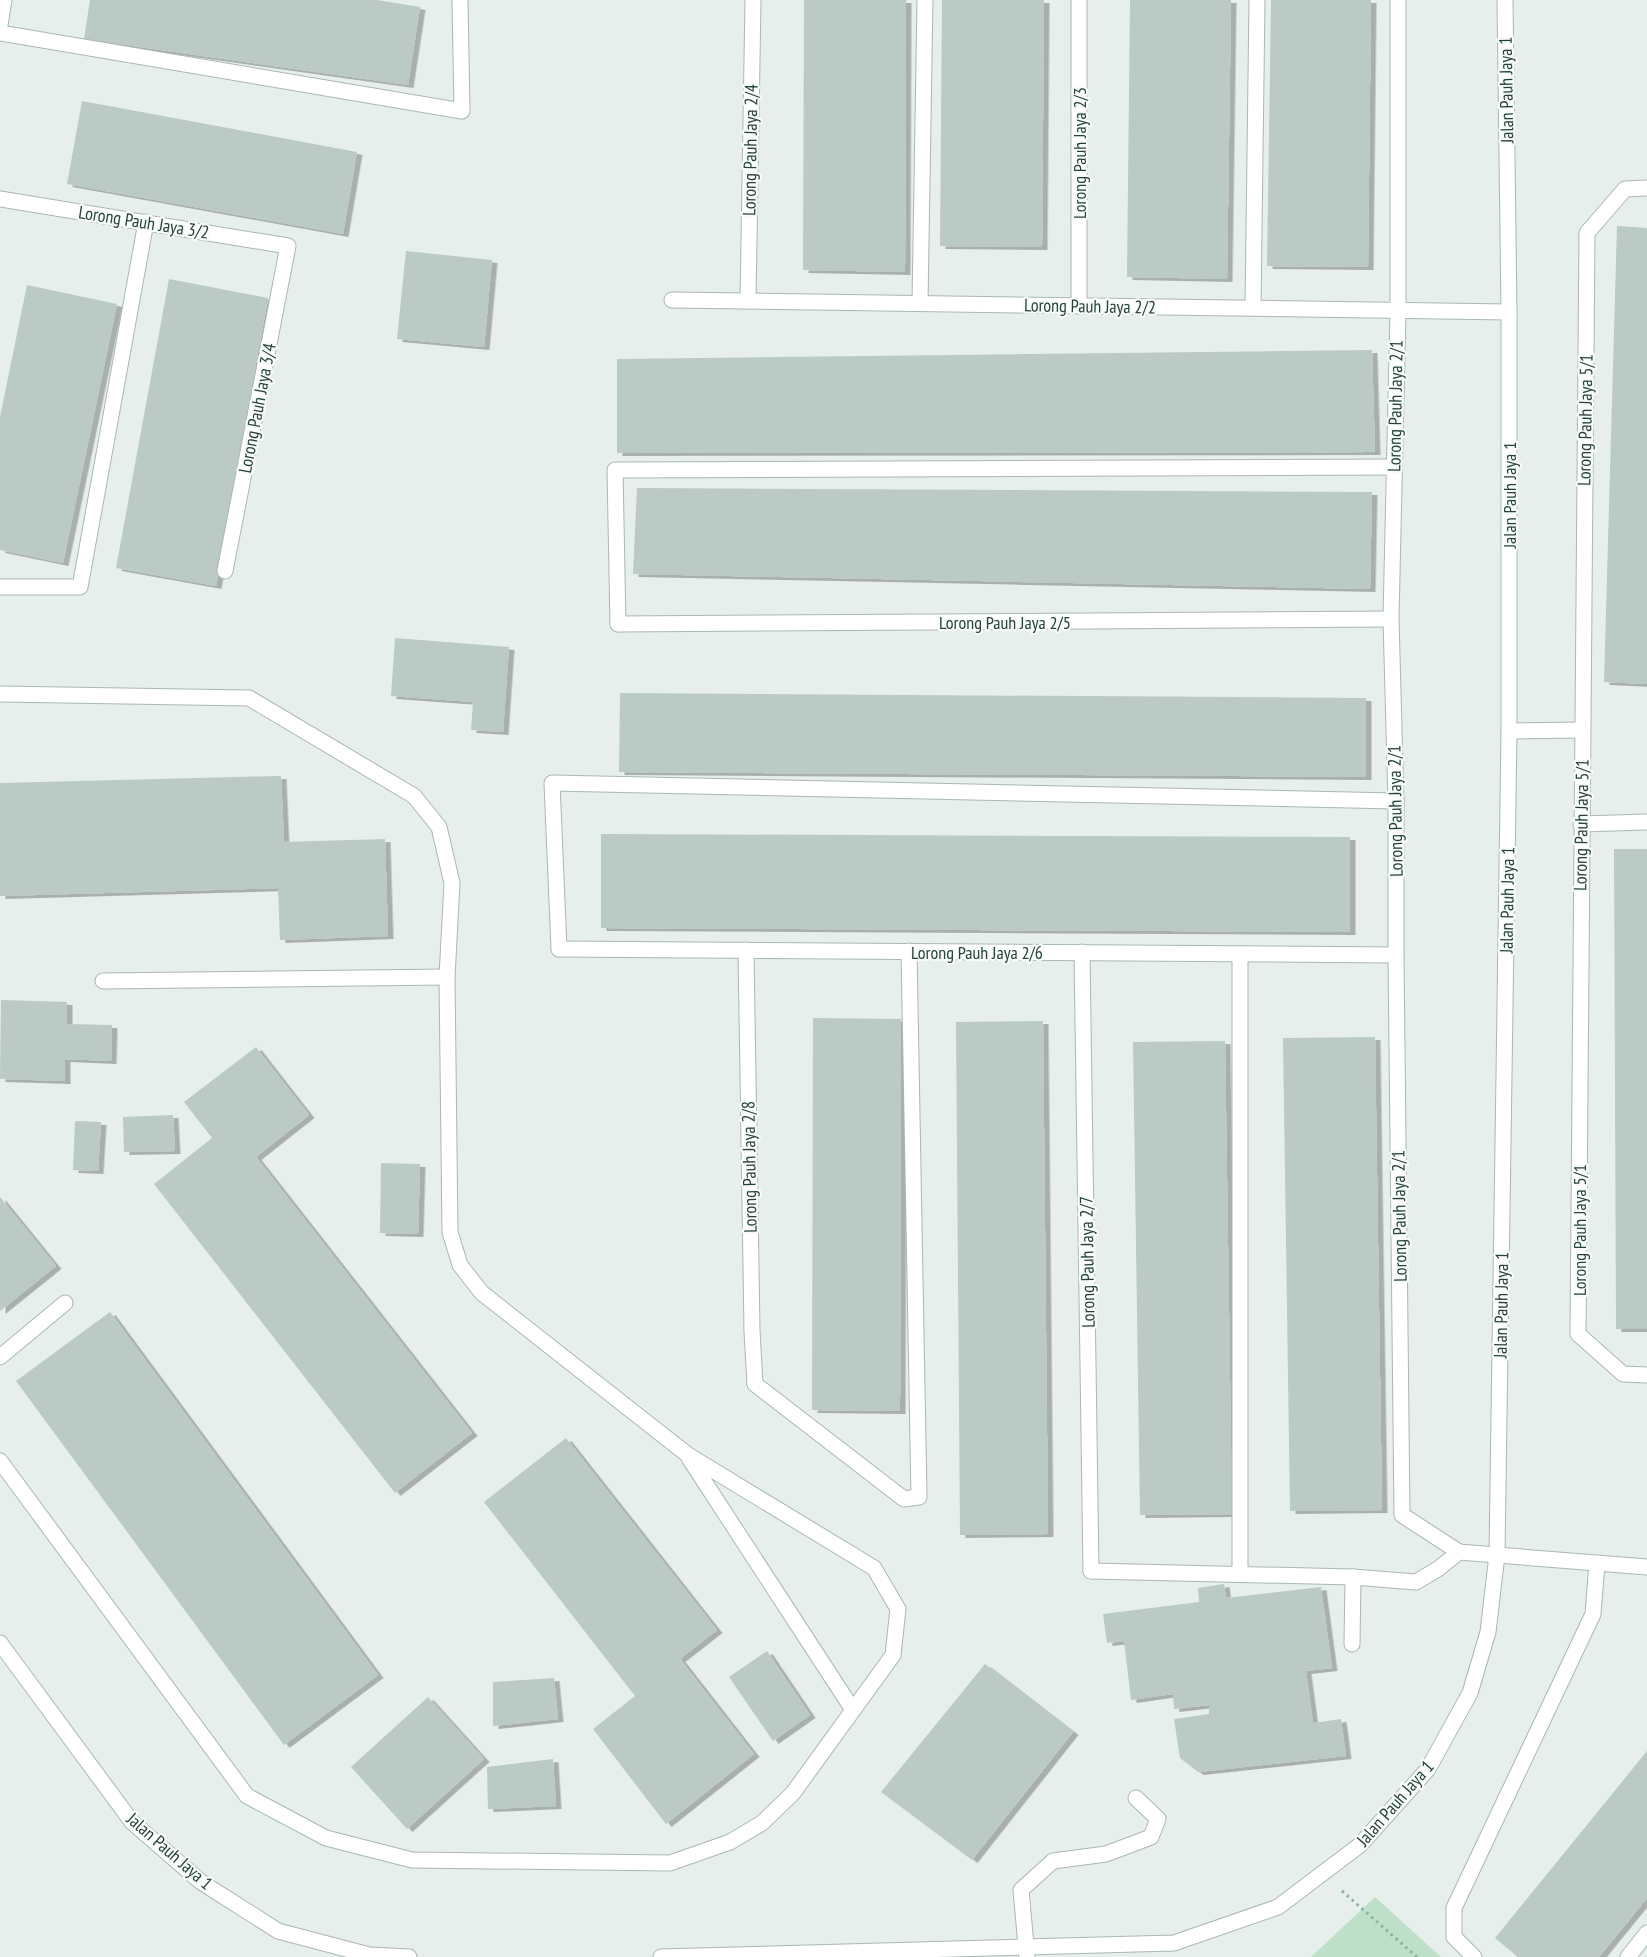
<svg xmlns="http://www.w3.org/2000/svg" width="1647" height="1957" font-family="'PT Sans Narrow',sans-serif">
<style>
.green{fill:#bfe0c8}
.building{fill:#bbcac4;filter:url(#shadow)}
.lines{fill:none;stroke-linecap:round;stroke-linejoin:round}
.lane-casing{stroke:#a8b8b2;stroke-width:17}
.street-casing{stroke:#a8b8b2;stroke-width:17}
.path{stroke:#86b3a5;stroke-width:3;stroke-dasharray:2.5 4;stroke-linecap:butt}
.lane{stroke:#fff;stroke-width:15}
.street{stroke:#fff;stroke-width:15}
.labels{text-anchor:middle;dominant-baseline:central;stroke-width:4.5;stroke-linejoin:round;paint-order:stroke}
.street-label{font-size:18px;fill:#24423a;stroke:#f7fbf9}
</style>
<defs>
<filter id="shadow"><feDropShadow dx="5.5" dy="3" stdDeviation="0" flood-color="#0004"/></filter>
</defs>
<rect width="100%" height="100%" fill="#e6efeb"/>
<polygon class="green" points="1375,1897 1441,1957 1311,1957"/>
<g class="building">
<polygon points="90,0 377,0 420,7 408,85 84,39"/>
<polygon points="804,0 906,0 905,272 803,270"/>
<polygon points="942,0 1044,0 1042,247 940,246"/>
<polygon points="1130,0 1231,0 1227,279 1127,277"/>
<polygon points="1271,0 1371,0 1368,267 1267,266"/>
<polygon points="82,101 357,152 343,234 67,184"/>
<polygon points="1617,226 1647,228 1647,684 1604,682"/>
<polygon points="406,251 492,260 484,347 397,339"/>
<polygon points="169,279 268,298 216,586 116,568"/>
<polygon points="27,285 117,304 63,563 0,550 0,417"/>
<polygon points="1372,350 1375,452 617,453 617,359"/>
<polygon points="637,488 1372,492 1370,589 633,574"/>
<polygon points="395,638 509,647 503,732 471,730 473,702 391,696"/>
<polygon points="620,693 1366,698 1366,777 619,772"/>
<polygon points="281,776 284,842 385,839 388,936 280,940 278,888 0,896 0,783"/>
<polygon points="601,834 1350,837 1350,932 601,928"/>
<polygon points="1614,849 1647,849 1647,1329 1616,1329"/>
<polygon points="1,1000 67,1002 67,1024 112,1025 111,1061 65,1059 65,1081 0,1079"/>
<polygon points="813,1018 901,1019 900,1411 812,1410"/>
<polygon points="1043,1021 1048,1534 960,1535 956,1022"/>
<polygon points="1375,1037 1382,1510 1290,1511 1283,1038"/>
<polygon points="1225,1041 1232,1514 1140,1515 1133,1042"/>
<polygon points="256,1047 309,1115 256,1157 472,1433 395,1493 154,1184 212,1138 184,1102"/>
<polygon points="173,1115 175,1151 124,1152 123,1117"/>
<polygon points="75,1121 101,1122 98,1171 73,1170"/>
<polygon points="381,1163 420,1164 418,1234 380,1233"/>
<polygon points="0,1197 56,1266 0,1311"/>
<polygon points="110,1312 378,1675 284,1745 16,1381"/>
<polygon points="566,1438 717,1630 680,1659 754,1754 666,1824 593,1729 635,1696 484,1502"/>
<polygon points="1224,1584 1226,1598 1321,1587 1332,1668 1306,1671 1313,1723 1341,1719 1346,1756 1198,1772 1180,1758 1174,1719 1209,1714 1209,1705 1174,1709 1173,1694 1131,1700 1124,1641 1107,1643 1103,1614 1199,1602 1198,1588"/>
<polygon points="767,1651 810,1715 773,1741 729,1677"/>
<polygon points="985,1664 1073,1732 972,1860 881,1792"/>
<polygon points="554,1678 558,1719 493,1726 493,1682"/>
<polygon points="428,1697 484,1759 407,1829 351,1767"/>
<polygon points="1647,1751 1647,1898 1599,1957 1518,1957 1495,1938"/>
<polygon points="553,1759 556,1806 488,1809 487,1767"/>
</g>
<g class="lines">
<defs>
<g id="lane">
<polyline points="0,33 462,111 460,0"/>
<polyline points="920,303 925,0"/>
<polyline points="1253,308 1257,0"/>
<polyline points="0,587 80,587 146,222"/>
<polyline points="618,624 615,470 1394,467"/>
<polyline points="0,694 249,698 414,796 439,827 452,883 447,977 450,1232 460,1265 482,1293 688,1455 874,1568 898,1609 893,1655 793,1793 762,1823 730,1842 670,1863 412,1860 326,1838 247,1796 0,1461"/>
<polyline points="1581,824 1647,822"/>
<polyline points="559,949 552,783 1396,801"/>
<polyline points="1240,954 1240,1574"/>
<polyline points="103,981 447,977"/>
<polyline points="0,1357 65,1303"/>
<polyline points="755,1384 904,1499 919,1497 909,951"/>
<polyline points="689,1458 853,1710"/>
<polyline points="1091,1571 1353,1577 1416,1582 1438,1569 1459,1552"/>
<polyline points="1352,1644 1353,1577"/>
<polyline points="1454,1908 1454,1937 1474,1957"/>
<polyline points="1027,1957 1021,1890 1053,1861 1106,1854 1151,1837 1158,1819 1136,1798"/>
<polyline points="1628,1957 1647,1933"/>
</g>
<g id="street">
<polyline points="1398,0 1398,311 1391,619 1396,801 1396,955 1402,1515 1459,1552 1647,1567"/>
<polyline points="0,25 4,0"/>
<polyline points="1647,188 1625,189 1587,233 1578,1334 1623,1374 1647,1375"/>
<polyline points="0,199 288,246 225,571"/>
<polyline points="672,300 1509,312"/>
<polyline points="748,301 753,0"/>
<polyline points="1079,306 1079,0"/>
<polyline points="618,624 1391,619"/>
<polyline points="1509,731 1582,730"/>
<polyline points="559,949 1396,955"/>
<polyline points="746,950 752,1331 755,1384"/>
<polyline points="1082,952 1091,1571"/>
<polyline points="0,1643 132,1822 201,1882 278,1931 369,1955 409,1957"/>
<polyline points="1454,1908 1593,1614 1597,1563"/>
<polyline points="661,1957 1174,1943 1278,1907 1360,1845 1428,1769 1470,1693 1488,1632 1497,1555 1509,731 1509,312 1505,0"/>
</g>
</defs>
<use href="#lane" class="lane-casing"/>
<use href="#street" class="street-casing"/>
<polyline class="path" points="1342,1891 1417,1957"/>
<use href="#lane" class="lane"/>
<use href="#street" class="street"/>
</g>
<g class="labels">
<g class="street-label">
<text transform="translate(1506 90) rotate(-91)">Jalan Pauh Jaya 1</text>
<text transform="translate(750 150) rotate(-89)">Lorong Pauh Jaya 2/4</text>
<text transform="translate(1079 153) rotate(-90)">Lorong Pauh Jaya 2/3</text>
<text transform="translate(144 222) rotate(9)">Lorong Pauh Jaya 3/2</text>
<text transform="translate(1090 306) rotate(1)">Lorong Pauh Jaya 2/2</text>
<text transform="translate(1395 406) rotate(-89)">Lorong Pauh Jaya 2/1</text>
<text transform="translate(257 408) rotate(-79)">Lorong Pauh Jaya 3/4</text>
<text transform="translate(1585 420) rotate(-89)">Lorong Pauh Jaya 5/1</text>
<text transform="translate(1509 495) rotate(-90)">Jalan Pauh Jaya 1</text>
<text x="1005" y="622">Lorong Pauh Jaya 2/5</text>
<text transform="translate(1395 811) rotate(-91)">Lorong Pauh Jaya 2/1</text>
<text transform="translate(1581 825) rotate(-89)">Lorong Pauh Jaya 5/1</text>
<text transform="translate(1507 900) rotate(-89)">Jalan Pauh Jaya 1</text>
<text x="977" y="952">Lorong Pauh Jaya 2/6</text>
<text transform="translate(749 1167) rotate(-91)">Lorong Pauh Jaya 2/8</text>
<text transform="translate(1399 1216) rotate(-91)">Lorong Pauh Jaya 2/1</text>
<text transform="translate(1579 1230) rotate(-90)">Lorong Pauh Jaya 5/1</text>
<text transform="translate(1087 1262) rotate(-91)">Lorong Pauh Jaya 2/7</text>
<text transform="translate(1501 1305) rotate(-89)">Jalan Pauh Jaya 1</text>
<text transform="translate(1395 1803) rotate(-49)">Jalan Pauh Jaya 1</text>
<text transform="translate(170 1851) rotate(41)">Jalan Pauh Jaya 1</text>
</g>
</g>
</svg>
